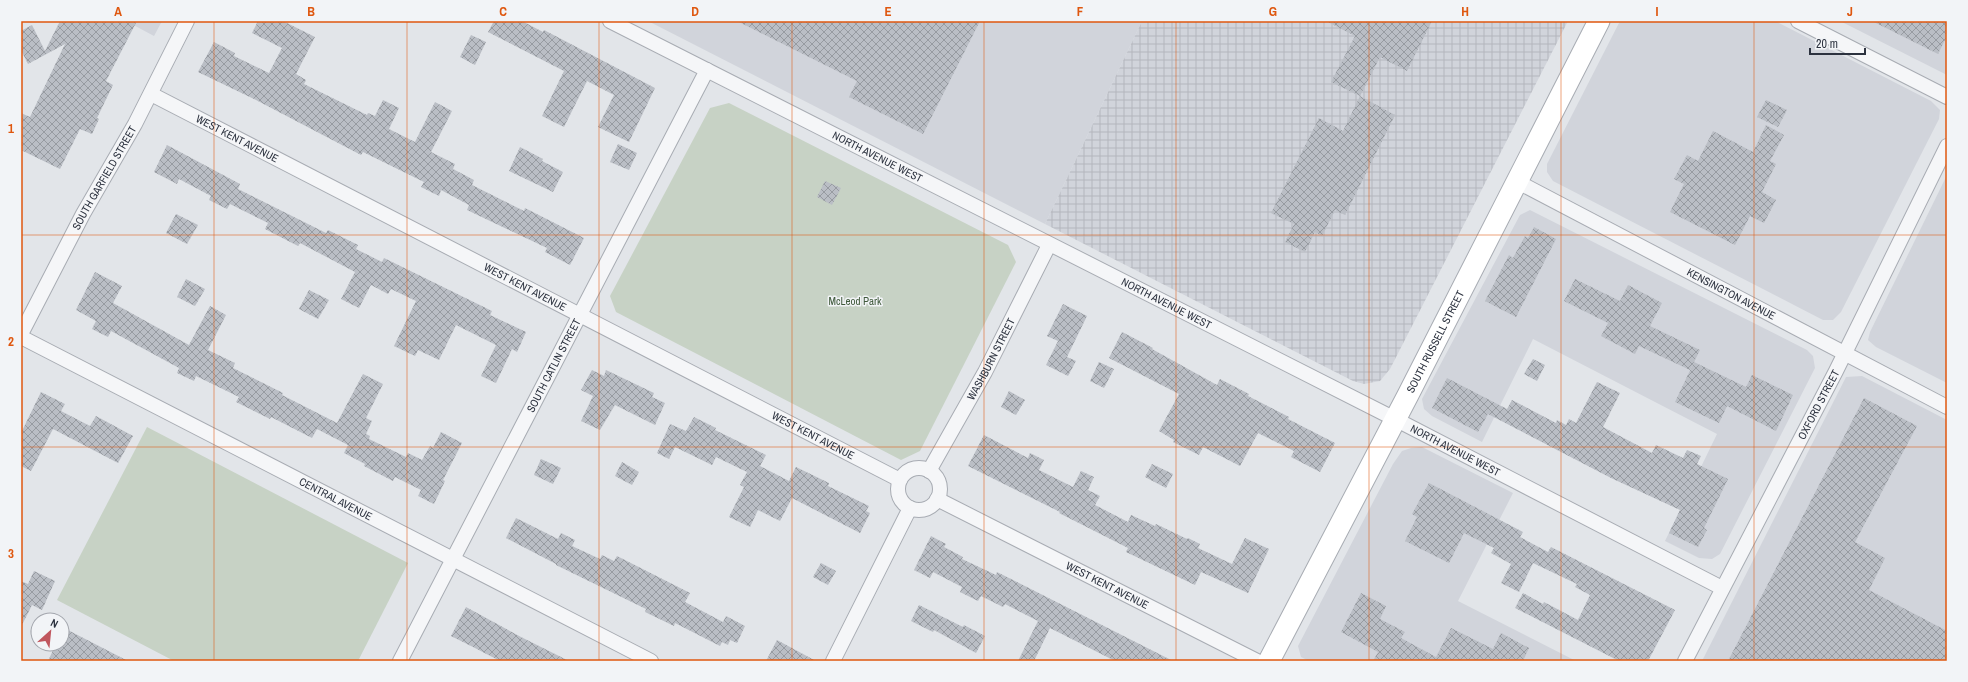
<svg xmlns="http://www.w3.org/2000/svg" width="1968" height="682" font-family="'Archivo Narrow',sans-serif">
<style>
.built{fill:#d1d4db}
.industrial{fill:url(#industrial-grid)}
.green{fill:#c7d2c5}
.building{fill:url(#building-cross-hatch)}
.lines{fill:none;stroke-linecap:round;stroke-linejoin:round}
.minor-casing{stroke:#a8acb3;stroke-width:16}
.secondary-casing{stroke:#a8acb3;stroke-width:23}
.minor{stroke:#f5f6f8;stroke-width:14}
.secondary{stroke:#fff;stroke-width:21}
.grid{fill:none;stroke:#df570f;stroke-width:1;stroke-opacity:0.55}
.labels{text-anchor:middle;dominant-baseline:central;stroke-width:3;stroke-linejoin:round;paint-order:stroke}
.street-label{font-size:11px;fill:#2c323f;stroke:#f2f4f7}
.park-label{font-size:11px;fill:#3f593b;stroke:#f2f4f7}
.neatline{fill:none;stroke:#df570f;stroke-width:1.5}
.grid-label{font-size:13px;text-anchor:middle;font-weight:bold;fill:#df570f}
</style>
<defs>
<pattern id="industrial-grid" width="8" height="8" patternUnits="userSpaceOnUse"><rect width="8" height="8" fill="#d1d4db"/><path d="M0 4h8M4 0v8" fill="none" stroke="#b4b6bd"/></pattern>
<pattern id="building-cross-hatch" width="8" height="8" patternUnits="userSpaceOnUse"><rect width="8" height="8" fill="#babec5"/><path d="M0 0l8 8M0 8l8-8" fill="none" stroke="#979ba1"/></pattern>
</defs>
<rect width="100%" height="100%" fill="#e2e5e9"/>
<g class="built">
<polygon points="126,21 162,21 154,36"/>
<polygon points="648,21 1142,21 1045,224"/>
<polygon points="1620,21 1775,21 1931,101 1940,110 1939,119 1841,312 1833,320 1823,320 1553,181 1547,172 1547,164"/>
<polygon points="1840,21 1947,21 1947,75"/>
<polygon points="1947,175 1947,383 1876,347 1868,340 1870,332"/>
<polygon points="1530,210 1807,350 1813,356 1815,368 1720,554 1712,559 1699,558 1665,541 1717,434 1533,339 1482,442 1432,416 1424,409 1422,399 1520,215"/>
<polygon points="1862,376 1947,420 1947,661 1702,661 1846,377"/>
<polygon points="1422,447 1513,493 1458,601 1576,661 1309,661 1301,657 1298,646 1393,464 1402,451 1411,448"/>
</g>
<polygon class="industrial" points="1142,21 1568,21 1390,369 1380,381 1364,384 1353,381 1045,224"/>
<g class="green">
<polygon points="729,103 1008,245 1016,262 920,451 901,460 616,312 610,296 710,108"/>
<polygon points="147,427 408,563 358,661 174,661 57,600"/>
</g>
<g class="building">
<polygon points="60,21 137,21 106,81 113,85 97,118 99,119 92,134 80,129 60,169 21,150 21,113 30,117 65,44 28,64 21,50 21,31 32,25 45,51"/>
<polygon points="258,21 283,21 315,37 296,74 306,80 304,84 367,115 368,113 375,116 383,100 399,108 389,129 415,142 435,102 452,111 431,152 455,164 453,169 474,180 472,185 524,211 525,208 584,238 570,265 545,252 547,248 467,210 469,205 441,190 439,196 421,187 424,182 363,152 361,155 256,100 198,72 214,42 235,53 234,56 269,73 282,48 252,33"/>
<polygon points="494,21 522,21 543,32 544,30 655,88 629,142 598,127 614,95 587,81 564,127 542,116 564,71 488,32"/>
<polygon points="737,21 980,21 923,134 849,97 857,81"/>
<polygon points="1326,21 1432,21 1407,71 1380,57 1360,96 1331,82 1355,36"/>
<polygon points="1872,21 1947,21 1947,36 1938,54"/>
<polygon points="471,35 486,42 475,65 460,57"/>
<polygon points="1360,96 1395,115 1345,215 1335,210 1322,236 1315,232 1305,252 1285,242 1294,224 1271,213 1319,118 1343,131"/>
<polygon points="1766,100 1787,110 1778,127 1757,117"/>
<polygon points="1766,125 1784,135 1770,161 1776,164 1762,192 1776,200 1764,223 1750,216 1735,245 1670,212 1684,184 1674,179 1687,155 1698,161 1713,131 1753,152"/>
<polygon points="618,144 637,153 629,170 610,162"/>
<polygon points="167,145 240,184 238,189 326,233 328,230 358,245 356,249 382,262 384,258 492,311 490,315 526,332 517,352 512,349 496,383 481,376 496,345 456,325 439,360 418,350 415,356 394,346 416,301 391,289 388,294 371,285 359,308 341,299 355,272 300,243 298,246 265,229 268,223 230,204 227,209 209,200 211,196 179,179 177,184 154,172"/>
<polygon points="520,147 543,159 542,161 563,172 553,192 509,171"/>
<polygon points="825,181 841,188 832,205 817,197"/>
<polygon points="176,214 198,225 187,244 166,233"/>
<polygon points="1534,227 1556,239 1516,317 1485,301 1509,255 1513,258 1525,236 1528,238"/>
<polygon points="95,272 122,286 113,303 189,345 210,306 226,315 208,350 235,363 233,368 283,393 282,395 337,423 363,374 383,384 366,418 372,421 366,434 370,436 369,439 406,457 408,453 422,460 430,446 433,448 441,432 462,443 443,480 445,481 434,504 418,496 421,490 395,477 393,481 364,466 365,464 344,453 348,445 317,429 312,438 271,417 270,419 236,402 239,397 196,376 194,381 177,373 179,368 111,331 108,337 92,329 96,321 76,310"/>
<polygon points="186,279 205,289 195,306 177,297"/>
<polygon points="1575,279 1620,301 1628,285 1662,303 1650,326 1700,350 1690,370 1639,346 1635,354 1601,336 1608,323 1564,301"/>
<polygon points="309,290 329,300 318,319 299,309"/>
<polygon points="1063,304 1087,316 1067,357 1076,361 1068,376 1046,365 1058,341 1047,336"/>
<polygon points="1122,332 1153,348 1152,349 1217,385 1220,379 1249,394 1248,396 1289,417 1288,419 1335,443 1320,472 1291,457 1294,451 1258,433 1240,466 1203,447 1199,455 1173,442 1174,440 1159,431 1179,394 1109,358"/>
<polygon points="1533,359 1545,365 1537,381 1524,374"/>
<polygon points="1099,362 1114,369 1104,388 1090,381"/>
<polygon points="1694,362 1746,387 1752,375 1793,395 1776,431 1727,406 1719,423 1675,402"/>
<polygon points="592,370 604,376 606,370 654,393 652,397 665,403 655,425 615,405 600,430 581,421 593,396 581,390"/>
<polygon points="1447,378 1507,409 1512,400 1556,423 1557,420 1566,425 1569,419 1576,423 1597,382 1620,393 1603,427 1652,453 1656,445 1683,458 1687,450 1701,456 1697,464 1728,479 1704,528 1707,530 1698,547 1669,533 1680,510 1611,478 1488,414 1478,432 1432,408"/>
<polygon points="1009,391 1025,400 1016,415 1001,407"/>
<polygon points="41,392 65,404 61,411 90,426 96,416 133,436 118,463 53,429 31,471 21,466 21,433"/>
<polygon points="1864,398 1917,426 1855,542 1885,558 1869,590 1947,631 1947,661 1728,661"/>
<polygon points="694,417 716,428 715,430 766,455 760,466 789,481 796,467 829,483 828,486 869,506 866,511 870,513 860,533 792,498 780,521 758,510 750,527 729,517 744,487 740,485 747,472 716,457 712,465 675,447 669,459 657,453 670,424 686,431"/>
<polygon points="984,435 1028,458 1030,453 1044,460 1039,470 1073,487 1081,471 1094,477 1088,490 1100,496 1095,505 1128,522 1131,515 1155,526 1156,524 1187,539 1188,538 1200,544 1198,548 1232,564 1245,538 1269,549 1248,593 1201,572 1195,585 1126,552 1128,548 1059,513 1060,512 968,466"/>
<polygon points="541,459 561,468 553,484 534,475"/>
<polygon points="622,462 639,472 632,485 615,476"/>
<polygon points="1152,464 1173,474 1166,488 1145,477"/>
<polygon points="1429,483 1523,532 1520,537 1548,552 1551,547 1675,610 1648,661 1619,661 1515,608 1523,593 1543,604 1544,602 1578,620 1590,595 1575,587 1577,584 1533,563 1519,592 1501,583 1511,564 1491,553 1494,548 1464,533 1449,563 1405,541 1417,517 1412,514"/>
<polygon points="516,518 558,539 561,533 575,540 572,546 600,559 602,555 614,561 617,556 690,593 685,602 723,622 726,616 745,626 737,643 730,640 728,645 722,642 720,646 675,623 674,626 645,612 646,609 556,565 556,564 506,538"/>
<polygon points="931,536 946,544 944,547 963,557 962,559 996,575 997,572 1173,661 1115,661 1050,628 1034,661 1018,661 1038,621 1005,604 1003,607 981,596 978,601 960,592 962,587 933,572 930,578 914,570"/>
<polygon points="821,563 836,571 828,585 813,577"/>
<polygon points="34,571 55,581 42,610 32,605 21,627 21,581 28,584"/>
<polygon points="1361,593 1386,606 1380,619 1405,632 1401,638 1436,657 1451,628 1493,649 1501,633 1529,648 1523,661 1373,661 1378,652 1341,632"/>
<polygon points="919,605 963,627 964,625 985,636 976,653 934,630 933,632 911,621"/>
<polygon points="466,607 521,637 569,661 500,661 473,647 451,636"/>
<polygon points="62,627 128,661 48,661 56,644 62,644"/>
<polygon points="777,640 816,661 766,661"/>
</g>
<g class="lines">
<defs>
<g id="minor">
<path id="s1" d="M610,21L1395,419L1722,588"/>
<polyline points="1798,21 1947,97"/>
<path id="s2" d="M151,94L900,480"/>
<path id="s3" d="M1516,181L1947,407"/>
<path id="s4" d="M21,334L83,214L135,124L187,21"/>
<path id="s5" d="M21,337L651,661"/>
<circle cx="919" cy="489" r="21"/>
<path id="s6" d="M929,471L985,372L1049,245"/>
<path id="s7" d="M937,499L1257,661"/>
<path id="s8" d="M400,661L707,70"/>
<polyline points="833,661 910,508"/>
<path id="s9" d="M1685,661L1836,371L1947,146"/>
</g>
<g id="secondary">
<path id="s10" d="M1269,661L1408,395L1599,21"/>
</g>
</defs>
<use href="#minor" class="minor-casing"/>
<use href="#secondary" class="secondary-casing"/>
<use href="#minor" class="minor"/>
<use href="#secondary" class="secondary"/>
</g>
<path class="grid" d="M214,21V661M407,21V661M599,21V661M792,21V661M984,21V661M1176,21V661M1369,21V661M1561,21V661M1754,21V661M21,235H1947M21,447H1947"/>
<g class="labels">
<g class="street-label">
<text stroke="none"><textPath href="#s2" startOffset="97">WEST KENT AVENUE</textPath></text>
<text stroke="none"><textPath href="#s1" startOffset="300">NORTH AVENUE WEST</textPath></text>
<text stroke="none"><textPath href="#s4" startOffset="177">SOUTH GARFIELD STREET</textPath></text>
<text stroke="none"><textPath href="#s2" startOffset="421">WEST KENT AVENUE</textPath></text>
<text stroke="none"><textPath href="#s3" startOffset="243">KENSINGTON AVENUE</textPath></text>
<text stroke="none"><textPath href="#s1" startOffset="624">NORTH AVENUE WEST</textPath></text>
<text stroke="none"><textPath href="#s10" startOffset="360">SOUTH RUSSELL STREET</textPath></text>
<text stroke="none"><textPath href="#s6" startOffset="128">WASHBURN STREET</textPath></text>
<text stroke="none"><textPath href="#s8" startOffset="333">SOUTH CATLIN STREET</textPath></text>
<text stroke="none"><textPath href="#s9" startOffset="289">OXFORD STREET</textPath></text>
<text stroke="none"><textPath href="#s2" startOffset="745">WEST KENT AVENUE</textPath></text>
<text stroke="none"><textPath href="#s1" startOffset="948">NORTH AVENUE WEST</textPath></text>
<text stroke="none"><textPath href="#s5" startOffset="354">CENTRAL AVENUE</textPath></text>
<text stroke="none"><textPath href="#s7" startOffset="191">WEST KENT AVENUE</textPath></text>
</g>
<g class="park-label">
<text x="855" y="301">McLeod Park</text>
</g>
</g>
<rect width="1968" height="682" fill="none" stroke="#f2f4f7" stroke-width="44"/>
<g transform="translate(50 632) rotate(27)"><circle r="19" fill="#f2f4f7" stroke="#a3a6ad"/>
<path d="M0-3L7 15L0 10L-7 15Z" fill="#c0565e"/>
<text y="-6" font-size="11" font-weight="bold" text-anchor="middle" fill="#2c323f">N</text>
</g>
<path d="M1810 48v6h55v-6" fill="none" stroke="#2c323f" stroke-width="2"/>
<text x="1816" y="48" font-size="12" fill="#2c323f" stroke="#f2f4f7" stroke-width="3" paint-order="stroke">20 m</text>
<rect x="22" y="22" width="1924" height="638" class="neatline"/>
<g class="grid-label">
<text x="118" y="16">A</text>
<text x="311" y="16">B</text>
<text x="503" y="16">C</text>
<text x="695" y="16">D</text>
<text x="888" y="16">E</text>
<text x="1080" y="16">F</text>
<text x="1273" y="16">G</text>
<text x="1465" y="16">H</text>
<text x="1657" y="16">I</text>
<text x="1850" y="16">J</text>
<text x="11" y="133">1</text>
<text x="11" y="346">2</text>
<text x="11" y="558">3</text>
</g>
</svg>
